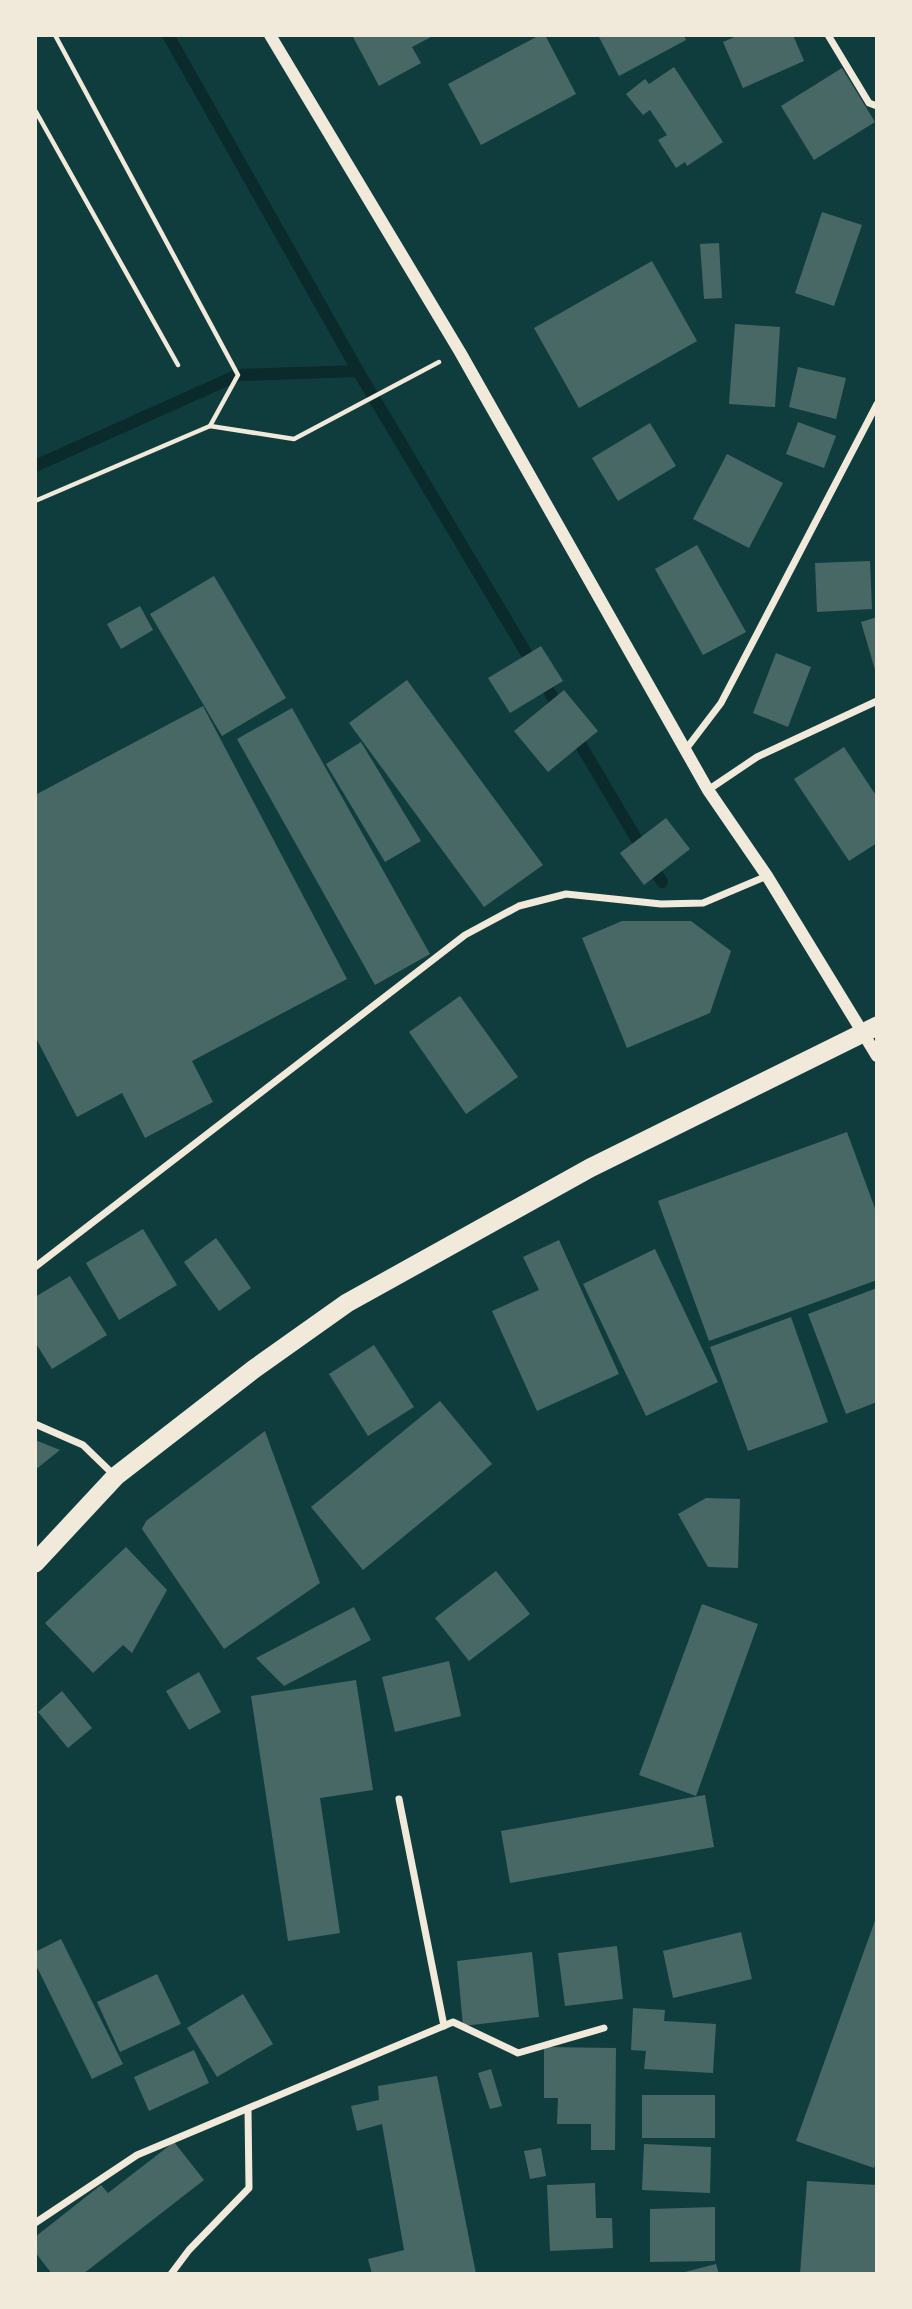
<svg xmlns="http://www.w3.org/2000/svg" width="912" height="2309" font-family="Figtree,sans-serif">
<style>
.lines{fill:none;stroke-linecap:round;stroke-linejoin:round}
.stream{stroke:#0a2a2b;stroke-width:12}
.building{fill:#486865}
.path{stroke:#f1e9da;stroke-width:4.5}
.minor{stroke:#f1e9da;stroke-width:7}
.tertiary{stroke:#f1e9da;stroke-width:12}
.trunk{stroke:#f1e9da;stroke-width:19}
</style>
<rect width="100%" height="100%" fill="#0f3d3e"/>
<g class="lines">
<g class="stream">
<polyline points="168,35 358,371 562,713"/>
<polyline points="35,466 238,375 358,371"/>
<polyline points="573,732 662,882"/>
</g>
</g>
<g class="building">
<polygon points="352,35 435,35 412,47 421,63 379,86"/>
<polygon points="540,35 545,35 576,94 481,145 448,84"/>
<polygon points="598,35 684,35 686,40 619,76"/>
<polygon points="739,35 793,35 804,61 743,88 723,42"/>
<polygon points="674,67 723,142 687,166 685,162 676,168 658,140 667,135 650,110 643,115 626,94 645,79 649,84"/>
<polygon points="842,68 875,122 814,160 781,106"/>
<polygon points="822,212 862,225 834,306 795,293"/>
<polygon points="719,243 722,298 704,299 700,244"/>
<polygon points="652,261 697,341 579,408 534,328"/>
<polygon points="735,324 780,327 775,407 729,404"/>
<polygon points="798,367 846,378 836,419 789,407"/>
<polygon points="798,422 836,436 824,468 786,454"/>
<polygon points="650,423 676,466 618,501 592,458"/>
<polygon points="727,454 783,483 749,548 693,519"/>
<polygon points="697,545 746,632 703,655 655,569"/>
<polygon points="870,561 872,609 817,612 815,563"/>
<polygon points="214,576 286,698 222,736 150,614"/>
<polygon points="140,606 153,630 121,649 107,624"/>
<polygon points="877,617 877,673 876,673 861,622"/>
<polygon points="541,646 563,681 510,713 488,678"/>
<polygon points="776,653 811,667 788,727 753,713"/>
<polygon points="407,680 543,865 484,907 349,723"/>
<polygon points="564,690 598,731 548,772 514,731"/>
<polygon points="203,706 347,979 192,1061 213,1102 145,1138 122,1093 77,1117 35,1036 35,795"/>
<polygon points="292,708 430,954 375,985 237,739"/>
<polygon points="361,742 421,841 385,862 326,764"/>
<polygon points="844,747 877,797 877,843 849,861 794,779"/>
<polygon points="666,818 690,849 644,885 620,853"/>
<polygon points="622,921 691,921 731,951 710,1013 627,1048 582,938"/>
<polygon points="460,996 518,1077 466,1114 409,1032"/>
<polygon points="847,1132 877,1214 877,1280 709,1341 658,1201"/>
<polygon points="143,1229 177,1285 119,1320 86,1263"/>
<polygon points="216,1238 251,1288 219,1311 184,1262"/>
<polygon points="559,1240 619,1374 537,1411 492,1311 539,1290 523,1257"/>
<polygon points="655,1249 718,1382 646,1416 583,1284"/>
<polygon points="70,1276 107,1335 52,1369 35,1342 35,1297"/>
<polygon points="877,1288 877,1402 846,1414 808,1314"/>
<polygon points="791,1317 828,1422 748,1451 710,1347"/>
<polygon points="374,1345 414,1407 368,1436 329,1374"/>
<polygon points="440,1401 492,1464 363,1570 311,1507"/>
<polygon points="265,1431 320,1583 224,1649 142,1529 146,1521"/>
<polygon points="35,1440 60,1450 35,1470"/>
<polygon points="706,1498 740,1499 738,1568 708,1567 678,1514"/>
<polygon points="126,1547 167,1590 132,1653 123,1645 93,1673 45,1623"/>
<polygon points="496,1571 530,1614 469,1661 435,1618"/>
<polygon points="702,1604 758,1624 696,1796 639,1775"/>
<polygon points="354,1607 371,1640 284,1686 256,1658"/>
<polygon points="449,1661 461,1716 395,1732 382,1677"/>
<polygon points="199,1672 221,1712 189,1730 166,1691"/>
<polygon points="356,1680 373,1790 320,1798 340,1933 288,1941 251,1696"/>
<polygon points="62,1691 92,1728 68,1748 38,1712"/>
<polygon points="705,1795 714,1847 510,1883 501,1831"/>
<polygon points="877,1915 877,2160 874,2168 796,2141"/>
<polygon points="741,1932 752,1979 673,1998 663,1951"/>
<polygon points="61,1939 123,2064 92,2079 35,1963 35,1952"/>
<polygon points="617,1946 623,1999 565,2006 558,1953"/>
<polygon points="532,1952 539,2017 463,2026 457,1961"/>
<polygon points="157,1974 181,2024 120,2052 97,2002"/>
<polygon points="243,1994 273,2044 217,2077 187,2028"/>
<polygon points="633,2008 665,2010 664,2021 716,2024 713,2073 644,2069 646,2051 631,2050"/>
<polygon points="544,2047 616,2048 615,2150 591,2150 591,2124 557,2124 558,2098 544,2098"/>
<polygon points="194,2050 209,2083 149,2111 134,2077"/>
<polygon points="491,2069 502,2106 490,2109 478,2073"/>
<polygon points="437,2076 476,2274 372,2274 368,2259 404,2250 382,2124 357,2131 351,2106 379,2100 378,2086"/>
<rect x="642" y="2095" width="73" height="43"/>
<polygon points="174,2142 204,2180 83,2274 52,2274 35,2252 35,2237 101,2185 108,2193"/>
<polygon points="644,2144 711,2147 710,2193 642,2190"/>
<polygon points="541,2148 546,2176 530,2179 524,2151"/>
<polygon points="807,2181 877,2185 875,2274 800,2274"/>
<polygon points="595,2183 596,2218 612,2218 613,2248 550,2251 547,2185"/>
<polygon points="715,2207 715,2261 650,2262 650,2209"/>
<polygon points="716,2264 719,2274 681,2274 681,2273"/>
</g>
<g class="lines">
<g class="path">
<polyline points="55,35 238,375 210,426"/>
<polyline points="35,110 178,365"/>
<polyline points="35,501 210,426 294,439 439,362"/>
</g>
<g class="minor">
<polyline points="828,35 869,103 877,106"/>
<polyline points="686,749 721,703 877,404"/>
<polyline points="708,790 757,757 877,701"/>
<polyline points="35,1267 465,935 519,906 566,894 661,904 703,903 767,876"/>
<polyline points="35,1424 83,1445 115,1476"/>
<polyline points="399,1799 444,2026"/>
<polyline points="35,2223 137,2155 453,2022 518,2053 604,2028"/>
<polyline points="171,2274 189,2250 249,2188 248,2109"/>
</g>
<polyline class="tertiary" points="270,35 460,352 708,790 767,876 877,1056"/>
<polyline class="trunk" points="35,1563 116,1476 254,1369 347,1303 590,1168 877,1026"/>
</g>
<rect width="912" height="2309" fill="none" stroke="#f1e9da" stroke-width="74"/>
</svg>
